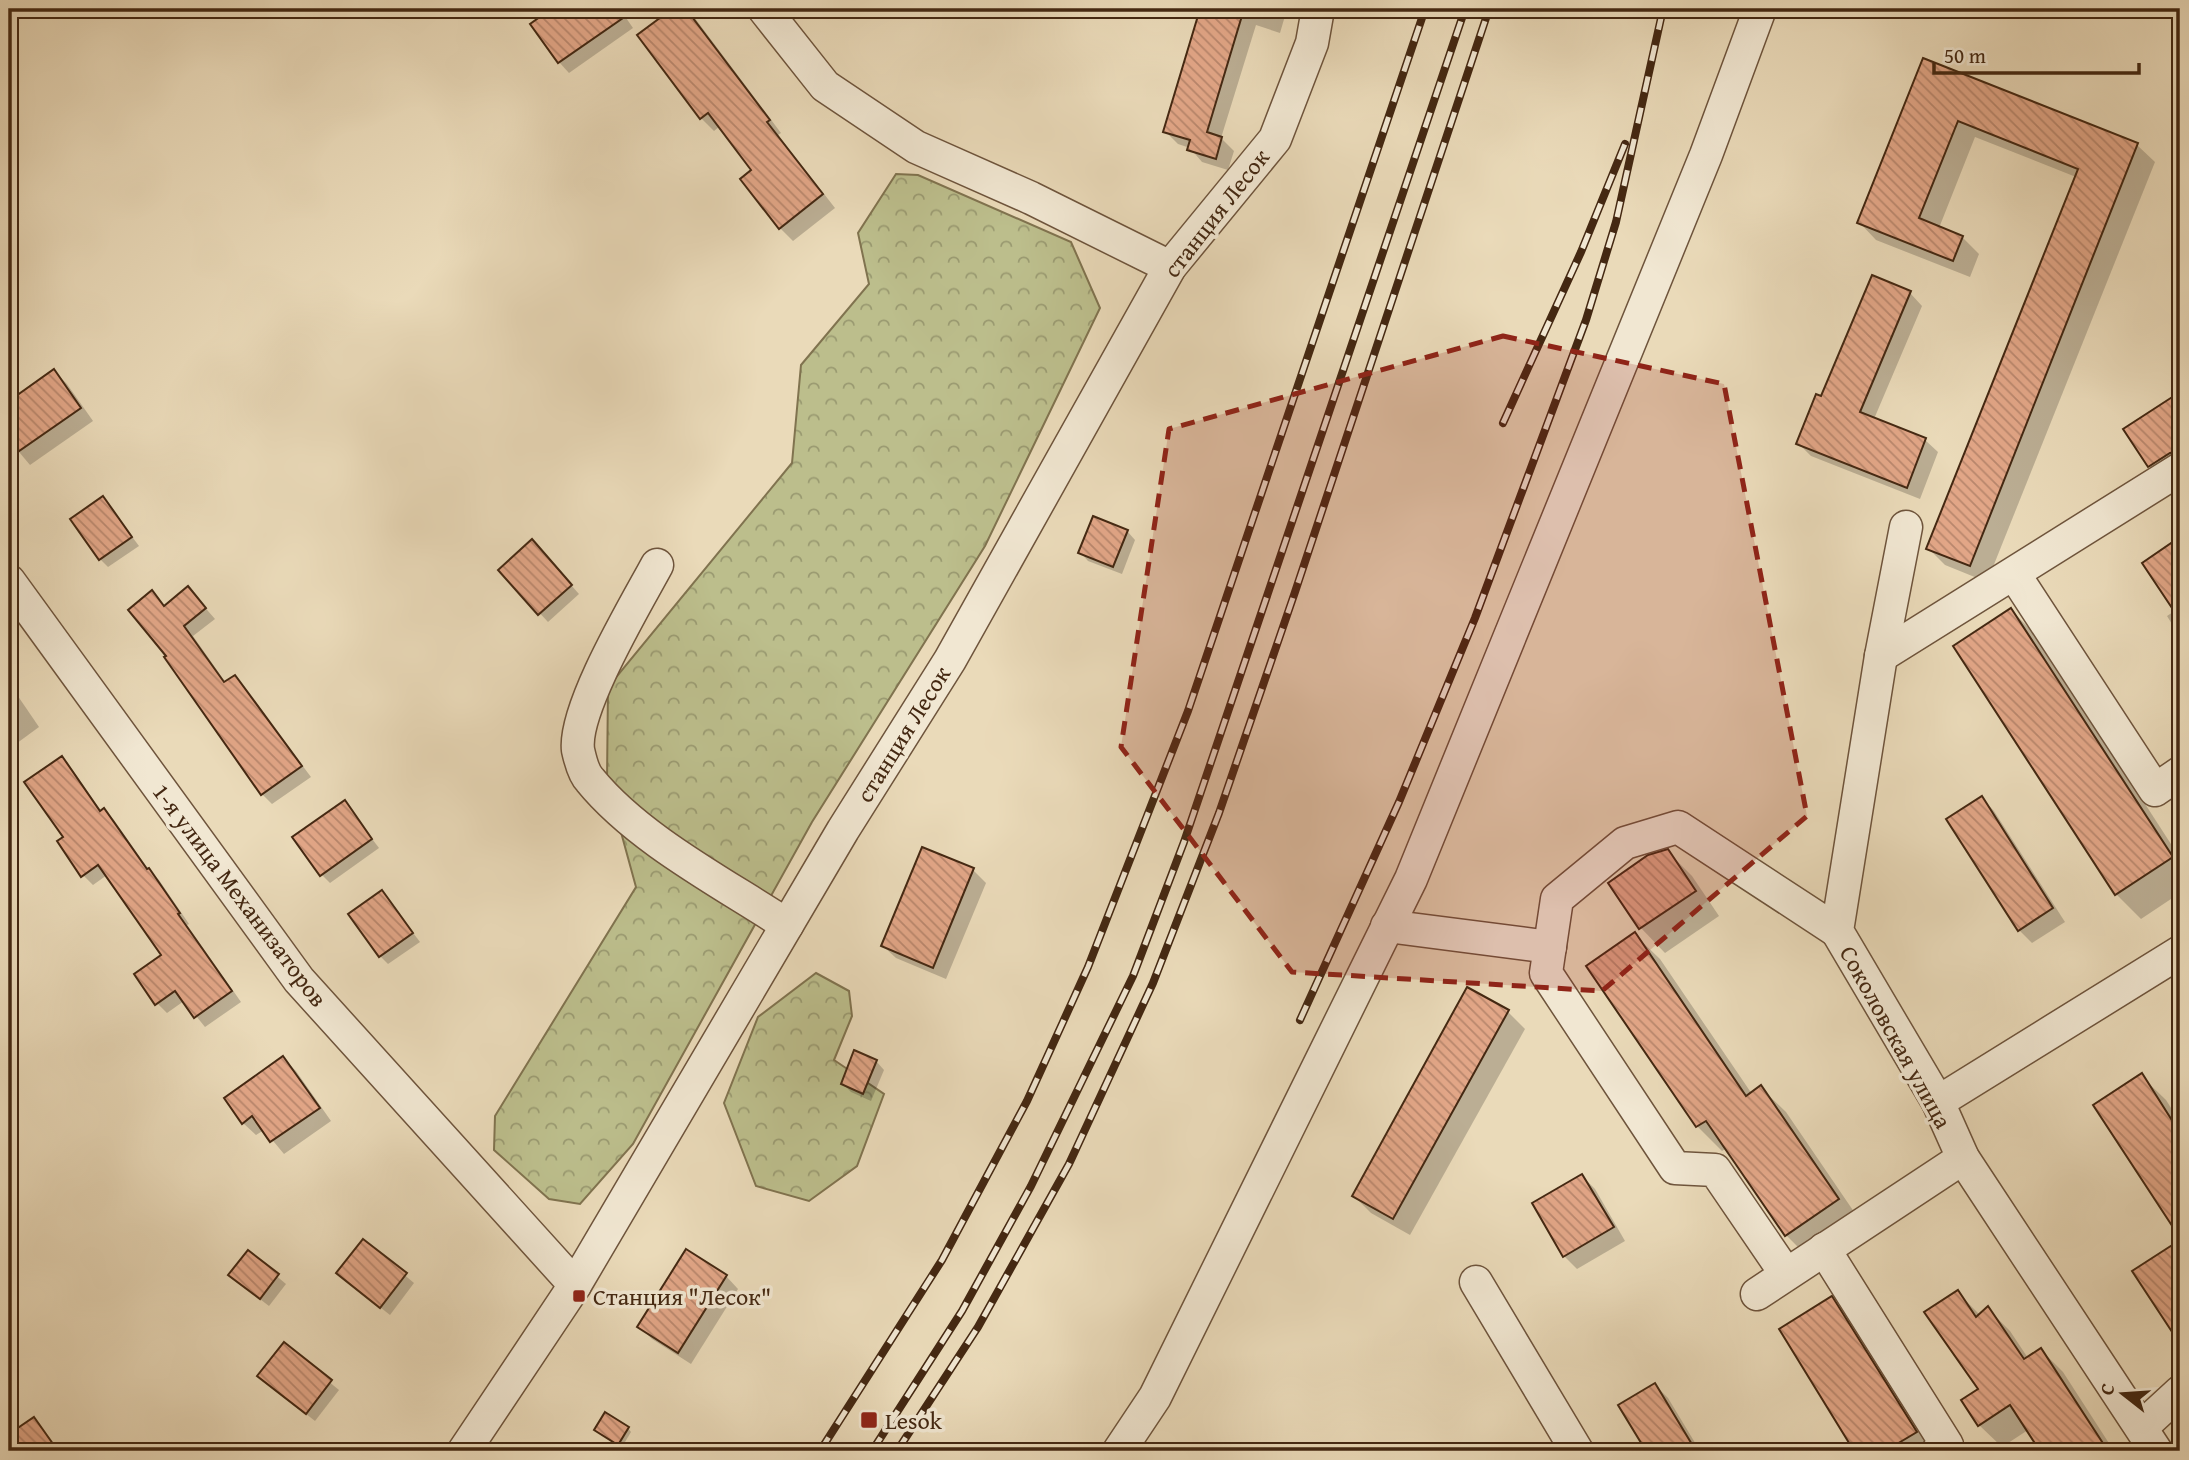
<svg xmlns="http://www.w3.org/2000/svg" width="2189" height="1460" font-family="'Gentium Book Plus',serif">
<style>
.forest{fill:url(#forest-crowns);stroke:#80734f;stroke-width:2}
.shadow{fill:#0003}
.building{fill:url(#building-back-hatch);stroke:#442812;stroke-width:2}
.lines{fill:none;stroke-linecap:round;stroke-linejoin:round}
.minor-casing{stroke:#6e543c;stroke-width:35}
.minor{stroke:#f1e7d2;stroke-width:32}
.rail-casing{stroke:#442812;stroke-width:8}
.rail{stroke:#f1e7d2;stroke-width:5;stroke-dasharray:16;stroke-linecap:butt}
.marked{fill:#8f2418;fill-opacity:0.2;stroke:#8f2418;stroke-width:5;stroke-dasharray:14 9;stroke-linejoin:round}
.poi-dot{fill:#8f2418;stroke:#f1e7d2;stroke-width:2.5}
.labels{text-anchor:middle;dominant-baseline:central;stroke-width:7;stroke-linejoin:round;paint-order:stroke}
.street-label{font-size:24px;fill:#442812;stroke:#f1e7d2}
.poi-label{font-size:24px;fill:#442812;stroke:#f1e7d2;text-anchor:start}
</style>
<defs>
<pattern id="forest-crowns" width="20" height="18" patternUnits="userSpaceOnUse" patternTransform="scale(1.75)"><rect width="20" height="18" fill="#bcbe8c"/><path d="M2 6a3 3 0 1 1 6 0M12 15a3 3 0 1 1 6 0" fill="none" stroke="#9a9a71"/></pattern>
<pattern id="building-back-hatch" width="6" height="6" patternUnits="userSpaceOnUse" patternTransform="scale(1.75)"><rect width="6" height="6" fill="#e2a687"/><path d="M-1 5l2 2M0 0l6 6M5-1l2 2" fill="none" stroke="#b9876d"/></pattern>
</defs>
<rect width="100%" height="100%" fill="#eadab9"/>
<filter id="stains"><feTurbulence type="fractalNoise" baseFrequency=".00286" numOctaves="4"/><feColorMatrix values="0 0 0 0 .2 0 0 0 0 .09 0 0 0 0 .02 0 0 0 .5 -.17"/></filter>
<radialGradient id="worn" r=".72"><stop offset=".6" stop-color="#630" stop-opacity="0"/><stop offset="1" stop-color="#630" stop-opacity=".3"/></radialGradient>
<g class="forest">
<polygon points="896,174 918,175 1071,242 1100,308 985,546 812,822 633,1144 580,1204 549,1199 494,1150 495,1116 636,887 607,781 608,687 792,463 801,365 869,284 858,233"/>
<polygon points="816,973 849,991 852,1016 834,1060 884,1094 857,1166 809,1201 756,1186 724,1103 758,1017"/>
</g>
<g class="shadow">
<polygon points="554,9 620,9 633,28 569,73 559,62 532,24"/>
<polygon points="675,9 686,9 694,17 781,133 778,135 835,208 793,241 780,228 754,170 720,126 714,131 701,118 639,36"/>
<polygon points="1206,9 1287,9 1280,33 1256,25 1221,138 1234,151 1228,170 1202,162 1190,148 1178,144 1165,131"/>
<polygon points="1924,60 2137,145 2155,162 1987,582 1945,565 1928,548 2076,177 1975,137 1939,228 1962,237 1979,254 1970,277 1876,240 1859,222"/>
<polygon points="1910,293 1922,306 1874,419 1925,440 1938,452 1920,499 1811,456 1798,443 1822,398"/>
<polygon points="54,371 67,384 93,421 30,465 9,440 9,403"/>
<polygon points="2180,394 2180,487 2174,491 2149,466 2125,430"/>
<polygon points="103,498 139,546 108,567 100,559"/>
<polygon points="1127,531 1135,540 1122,574 1088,561 1080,552"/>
<polygon points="2176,542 2180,546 2180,637 2167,616 2176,610"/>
<polygon points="540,550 579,594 548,622 500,570"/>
<polygon points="188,588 215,619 193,636 226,683 234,678 244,688 311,777 272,804 262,794 152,593 165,607"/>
<polygon points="2011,610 2036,635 2180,858 2180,893 2141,919 2116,894"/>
<polygon points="9,683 39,727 9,749"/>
<polygon points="61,758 71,768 102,812 104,810 114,820 149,870 159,880 189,924 187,925 241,1002 205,1027 184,1001 167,1013 157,1003 163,956 107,875 93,885 83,875 65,838"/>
<polygon points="1982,798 1994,811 2065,922 2032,943 2019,930"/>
<polygon points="344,802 379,848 330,883 321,874"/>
<polygon points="1667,851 1692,876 1719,916 1665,953 1641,928 1610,883"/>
<polygon points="973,870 986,883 946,979 896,958 883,946"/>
<polygon points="382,892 420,942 388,964 380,956"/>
<polygon points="1635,935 1660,959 1752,1094 1761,1088 1786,1112 1863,1225 1811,1260 1786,1235 1727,1148 1722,1151 1697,1126 1589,966"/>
<polygon points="1508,1012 1525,1029 1410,1235 1371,1213 1354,1196"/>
<polygon points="283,1058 296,1071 331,1121 284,1154 264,1130 256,1135 243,1123"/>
<polygon points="876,1061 884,1070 871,1101 851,1092 843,1084"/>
<polygon points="2141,1076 2166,1100 2180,1122 2180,1235 2096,1105"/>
<polygon points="1582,1176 1595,1189 1625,1241 1577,1269 1564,1256"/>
<polygon points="364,1241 414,1283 390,1315 347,1281"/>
<polygon points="248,1252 286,1284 269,1306 239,1283"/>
<polygon points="726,1276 738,1289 691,1364 652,1339 640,1327"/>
<polygon points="1957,1292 1980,1315 1988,1309 2010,1331 2028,1358 2041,1350 2063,1372 2114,1451 2039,1451 2041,1450 2028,1430 2002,1447 1979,1425 1980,1389"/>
<polygon points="1832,1298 1856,1323 1937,1451 1856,1451 1782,1330"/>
<polygon points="284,1345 339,1390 315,1421 268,1384"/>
<polygon points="1655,1385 1668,1398 1700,1451 1648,1451 1621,1406"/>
<polygon points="628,1428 631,1432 622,1447 600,1434"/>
</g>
<g class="building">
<polygon points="551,9 636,9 558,63 530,24"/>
<polygon points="672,9 686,9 770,120 767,122 823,194 779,229 740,179 751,170 708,113 700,119 637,35"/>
<polygon points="1200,9 1244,9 1207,132 1222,137 1216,159 1187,150 1190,140 1163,132"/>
<polygon points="1923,58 2138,143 1970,566 1926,549 2078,169 1958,121 1919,218 1963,236 1953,261 1857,223"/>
<polygon points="1872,275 1911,291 1860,412 1926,438 1907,488 1796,444 1816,394 1821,396"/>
<polygon points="54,369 81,408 9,458 9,401"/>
<polygon points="2180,392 2180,451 2170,453 2148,467 2123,429"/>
<polygon points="103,496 132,537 99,560 70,519"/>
<polygon points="1093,516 1128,530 1113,567 1078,553"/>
<polygon points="2180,537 2180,620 2142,563"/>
<polygon points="532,539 572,585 538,615 498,570"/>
<polygon points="188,586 206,608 184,626 224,682 235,675 302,766 261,795 164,657 166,656 128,610 152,590 164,606"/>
<polygon points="2011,608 2173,857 2115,895 1953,646"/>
<polygon points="62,756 100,811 104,808 147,869 149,868 180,913 178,914 232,991 194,1018 175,991 155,1005 134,974 161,955 98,865 81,877 57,841 63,837 24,782"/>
<polygon points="1982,796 2053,908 2018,931 1946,819"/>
<polygon points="345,800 372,839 320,876 292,837"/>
<polygon points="922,847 974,868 933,968 881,946"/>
<polygon points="1668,849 1696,891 1639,929 1608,883 1648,855"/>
<polygon points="382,890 413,933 379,957 348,914"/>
<polygon points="1635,932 1746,1096 1761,1085 1839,1199 1785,1236 1706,1121 1696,1127 1586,966"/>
<polygon points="1467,987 1509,1010 1393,1219 1352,1196"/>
<polygon points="854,1050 877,1060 863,1094 841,1084"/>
<polygon points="283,1056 320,1108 270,1142 252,1116 242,1124 224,1098"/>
<polygon points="2142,1073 2180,1133 2180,1238 2093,1105"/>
<polygon points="1582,1174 1614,1227 1563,1257 1532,1203"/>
<polygon points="363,1239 407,1273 380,1308 336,1273"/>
<polygon points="2180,1240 2180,1344 2132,1271"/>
<polygon points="686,1249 727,1275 678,1353 637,1327"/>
<polygon points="248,1250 279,1274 260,1299 228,1275"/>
<polygon points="1958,1290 1976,1317 1988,1306 2024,1359 2041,1348 2108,1451 2040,1451 2010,1405 1978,1426 1961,1400 1978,1389 1924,1312"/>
<polygon points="1832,1296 1917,1432 1885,1451 1854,1451 1779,1329"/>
<polygon points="284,1342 332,1380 306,1414 257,1376"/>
<polygon points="1655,1383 1696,1451 1646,1451 1618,1405"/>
<polygon points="605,1412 629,1427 618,1445 594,1430"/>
<polygon points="34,1417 58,1451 9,1451 9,1434"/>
</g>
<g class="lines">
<defs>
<g id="minor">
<polyline points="764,9 825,86 916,147 1031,198 1170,267"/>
<polyline points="1906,527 1881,656 1837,931 1938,1102 1963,1158 2156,1451"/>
<path d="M657,565C636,604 573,709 578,750C580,759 584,774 590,780C638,839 723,883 787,925"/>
<polyline points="2014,574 2155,790 2180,773"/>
<polyline points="9,581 299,980 575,1285"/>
<polyline points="1881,656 2180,469"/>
<polyline points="1387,926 1550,947"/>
<polyline points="1938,1102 2180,952"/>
<polyline points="1824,1249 1947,1445 1938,1451"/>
<polyline points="1786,1274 1715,1170 1675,1168 1546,973 1557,899 1625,843 1678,827 1837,931"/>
<polyline points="1476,1282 1577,1451"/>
<polyline points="1757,1294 1963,1158"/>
<polyline points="2142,1427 2180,1392"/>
<polyline points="464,1451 575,1285 843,830 950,660 1170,267 1275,139 1312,43 1318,9"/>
<polyline points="1119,1451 1155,1397 1411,879 1706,155 1760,9"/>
</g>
</defs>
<use href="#minor" class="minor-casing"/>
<use href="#minor" class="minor"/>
<defs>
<g id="rail">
<polyline points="1503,423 1581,252 1625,144"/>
<polyline points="1300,1020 1399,802 1475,618 1586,320 1616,222 1663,9"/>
<polyline points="820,1451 942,1260 1027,1101 1088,967 1188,711 1425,9"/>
<polyline points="872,1451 962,1311 1031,1186 1133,976 1184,842 1465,9"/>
<polyline points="897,1451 978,1327 1069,1164 1153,983 1219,813 1295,592 1489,9"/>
</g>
</defs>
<use href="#rail" class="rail-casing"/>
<use href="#rail" class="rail"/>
</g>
<path class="marked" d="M1503,336L1724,384L1807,816L1602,991L1292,972L1121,747L1169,429Z"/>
<g class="poi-dot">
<rect x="572" y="1289" width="14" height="14" rx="3.5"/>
<rect x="860" y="1411" width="18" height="18" rx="3.5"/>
</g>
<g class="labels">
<g class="street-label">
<text transform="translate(1216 213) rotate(-52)">станция Лесок</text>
<text transform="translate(903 734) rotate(-58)">станция Лесок</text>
<text transform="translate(240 895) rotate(53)">1-я улица Механизаторов</text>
<text transform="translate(1896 1037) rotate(61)">Соколовская улица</text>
</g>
<g class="poi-label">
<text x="593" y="1296">Станция "Лесок"</text>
<text x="885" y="1420">Lesok</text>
</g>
</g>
<rect width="2189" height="1460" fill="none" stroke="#eadab9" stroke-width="35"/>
<rect x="10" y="10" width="2168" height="1439" fill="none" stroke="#442812" stroke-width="3.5"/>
<rect x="18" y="18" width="2154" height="1425" fill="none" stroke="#442812" stroke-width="2"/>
<g transform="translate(2123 1394) rotate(287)" stroke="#f1e7d2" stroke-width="5" paint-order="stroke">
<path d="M0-5L12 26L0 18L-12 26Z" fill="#442812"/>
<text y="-10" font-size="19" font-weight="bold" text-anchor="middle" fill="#442812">С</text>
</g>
<path d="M1934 63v10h205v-10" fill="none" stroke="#442812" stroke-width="3.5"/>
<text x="1944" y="63" font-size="21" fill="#442812" stroke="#f1e7d2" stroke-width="5" paint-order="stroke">50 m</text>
<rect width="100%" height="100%" filter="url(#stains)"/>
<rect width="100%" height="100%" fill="url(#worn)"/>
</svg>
